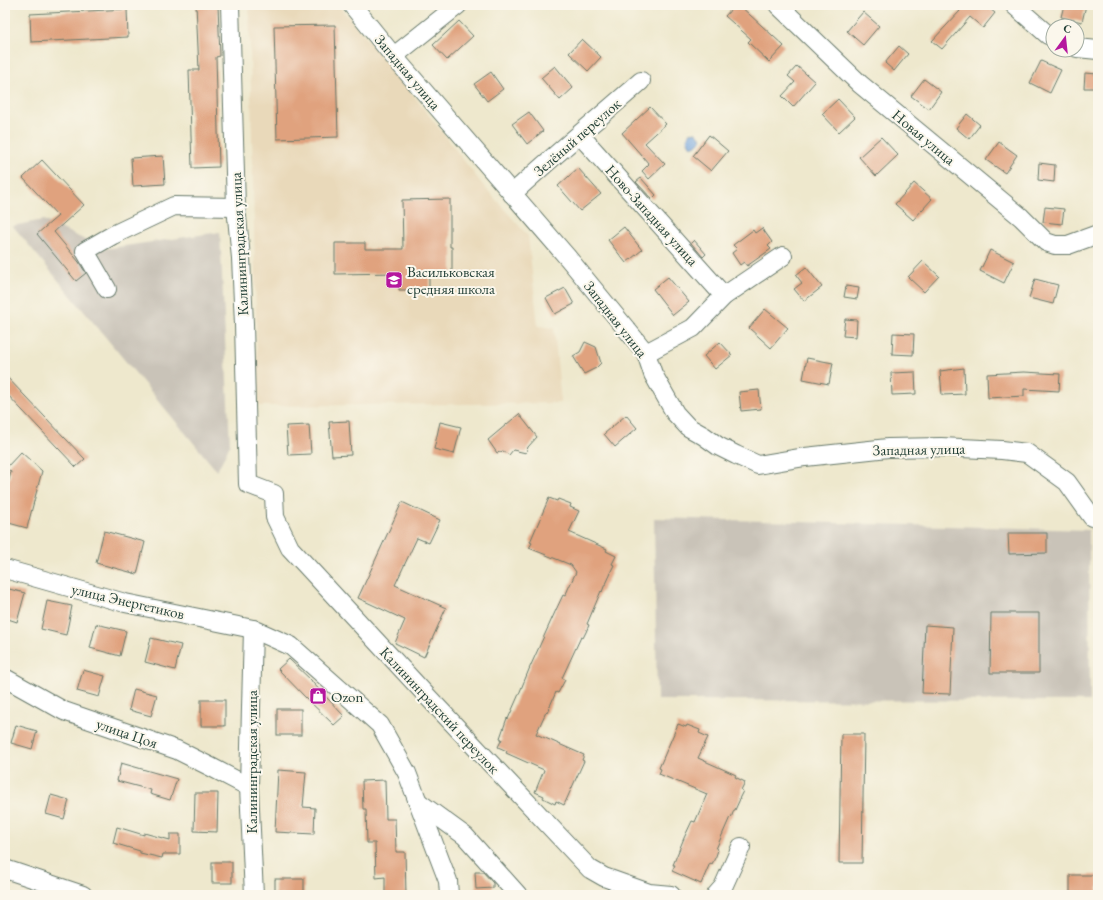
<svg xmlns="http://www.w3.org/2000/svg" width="1103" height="900" font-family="'EB Garamond',serif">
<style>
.built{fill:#e9d9ba}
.industrial{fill:#c9c3b8}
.water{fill:#71a3dc;stroke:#487088}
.building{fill:#e0a27e}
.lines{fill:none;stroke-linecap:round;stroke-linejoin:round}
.minor-casing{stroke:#67796a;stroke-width:20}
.minor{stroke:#fff;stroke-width:18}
.labels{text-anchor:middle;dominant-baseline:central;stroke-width:4;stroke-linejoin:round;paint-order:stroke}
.street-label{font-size:15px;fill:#1f3d34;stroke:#fbf7ec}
.poi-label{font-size:15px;fill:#1f3d34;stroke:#fbf7ec;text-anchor:start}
</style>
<rect width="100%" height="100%" fill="#fbf7ec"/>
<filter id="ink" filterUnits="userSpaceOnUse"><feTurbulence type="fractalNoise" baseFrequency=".025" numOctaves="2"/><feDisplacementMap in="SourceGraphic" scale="8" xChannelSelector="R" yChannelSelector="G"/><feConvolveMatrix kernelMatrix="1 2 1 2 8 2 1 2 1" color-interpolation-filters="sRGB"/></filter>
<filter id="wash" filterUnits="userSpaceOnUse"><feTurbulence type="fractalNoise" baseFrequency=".012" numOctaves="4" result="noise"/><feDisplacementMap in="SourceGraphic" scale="16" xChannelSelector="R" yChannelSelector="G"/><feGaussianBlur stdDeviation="0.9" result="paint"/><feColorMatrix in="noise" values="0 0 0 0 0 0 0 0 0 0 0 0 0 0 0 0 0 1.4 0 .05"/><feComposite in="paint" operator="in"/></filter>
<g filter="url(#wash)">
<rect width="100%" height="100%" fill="#eee8cd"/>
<polygon class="built" points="249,5 338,5 398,75 482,184 528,236 538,326 554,328 561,403 258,406"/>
<g class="industrial">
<polygon points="43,220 104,249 220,232 230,445 217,471 13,226"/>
<polygon points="654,518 1089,530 1090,701 657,700"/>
</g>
<polygon class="water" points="696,132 702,139 696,145 691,147 687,139 690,133"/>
<g id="blocks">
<g class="building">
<polygon points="196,5 218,5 220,56 216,57 219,167 192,168 189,70 199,70"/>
<polygon points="735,5 739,5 784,46 769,62 748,42 751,39 725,16"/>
<polygon points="954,5 985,5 995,13 983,28 970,17 942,49 932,41 960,11"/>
<polygon points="1064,5 1086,5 1082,22 1061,17"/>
<polygon points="127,9 128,37 31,42 30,14"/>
<polygon points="863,12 879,26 863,45 847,31"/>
<polygon points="459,21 473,36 447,60 433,45"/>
<polygon points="335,25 338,137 277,139 274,26"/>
<polygon points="582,39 601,57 588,71 569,53"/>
<polygon points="899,46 908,54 894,71 885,63"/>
<polygon points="1041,61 1061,70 1050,93 1030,83"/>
<polygon points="555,66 573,88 560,100 541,78"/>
<polygon points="797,66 815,82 793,107 782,96 795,82 788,76"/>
<polygon points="491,72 503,89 487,101 474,84"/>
<polygon points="1085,73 1098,74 1098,88 1084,88"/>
<polygon points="924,79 941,92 929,109 911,96"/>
<polygon points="838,99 855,117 839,132 822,114"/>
<polygon points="650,107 666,124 645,143 665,164 649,179 642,171 649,164 622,133"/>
<polygon points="529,112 543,131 527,144 512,124"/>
<polygon points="967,114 980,125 969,139 956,128"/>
<polygon points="709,135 728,151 711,171 693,156"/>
<polygon points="881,137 898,155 876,176 859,157"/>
<polygon points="999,142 1017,155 1005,173 986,160"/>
<polygon points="163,156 165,184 133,186 131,158"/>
<polygon points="42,160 84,205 54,232 79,262 86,273 76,281 37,234 58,216 23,178"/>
<polygon points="1039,163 1055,165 1054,182 1038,180"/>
<polygon points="578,168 601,194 580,211 558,186"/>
<polygon points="641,178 656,195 652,199 636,182"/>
<polygon points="914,183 932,199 913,220 895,204"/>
<polygon points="450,199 450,247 452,247 452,274 429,274 429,290 399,290 399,273 335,274 335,243 365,243 365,249 403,249 402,200"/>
<polygon points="1045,207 1064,209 1062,224 1043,222"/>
<polygon points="624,227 642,250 626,263 608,240"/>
<polygon points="762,228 772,242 768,246 771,249 747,266 744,262 740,265 732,253 737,249 733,245 753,230 755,233"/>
<polygon points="694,240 706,254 703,257 691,243"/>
<polygon points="990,250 1014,262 1004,283 980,271"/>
<polygon points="923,261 939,276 924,292 908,277"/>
<polygon points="806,267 822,287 804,301 794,289 802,283 796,275"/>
<polygon points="668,277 689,302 673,315 653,289"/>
<polygon points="1035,279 1058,285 1053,304 1029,298"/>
<polygon points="846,286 859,288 857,299 844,297"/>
<polygon points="565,288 574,304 555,314 546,298"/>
<polygon points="765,309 788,328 771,348 749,328"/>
<polygon points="845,319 857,320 856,337 843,336"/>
<polygon points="893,333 914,334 913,355 892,354"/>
<polygon points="585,342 596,347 601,363 596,368 584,374 573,356 580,352"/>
<polygon points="720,342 732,355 715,369 704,356"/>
<polygon points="807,358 833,363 829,384 803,379"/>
<polygon points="964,368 965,394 942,395 940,371"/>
<polygon points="915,372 916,394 892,395 891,373"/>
<polygon points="1024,372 1060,374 1059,391 1024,389 1024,396 988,398 987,374"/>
<polygon points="5,375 85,459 76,467 5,392"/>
<polygon points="759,390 761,409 741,411 739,392"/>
<polygon points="519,414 537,437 528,447 526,453 513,450 509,455 503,451 497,453 488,440"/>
<polygon points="626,415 637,428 615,447 604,434"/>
<polygon points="349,421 351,455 332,456 329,422"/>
<polygon points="440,422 461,427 454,454 434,449"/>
<polygon points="309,425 311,454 288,455 286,426"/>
<polygon points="21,452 42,471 27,528 5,522 5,495 11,472 6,468"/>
<polygon points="549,498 557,501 558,499 571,504 570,507 579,511 569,532 607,549 606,551 616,556 612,564 614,565 610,573 611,573 606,584 605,584 602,592 601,591 587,624 589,625 586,632 583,638 581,637 562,678 565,680 558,693 556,692 547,713 546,712 536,734 584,755 582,760 584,761 564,805 556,801 555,804 543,798 544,796 535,792 544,770 506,753 507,751 498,747 502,739 500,738 507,718 508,719 519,694 530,667 555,612 563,595 565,596 569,587 576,572 571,565 529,548 532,543 530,542"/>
<polygon points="402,502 440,520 429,543 417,538 395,585 446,608 424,657 395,643 405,620 358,598"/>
<polygon points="104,531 145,542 137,574 96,563"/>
<polygon points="1008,533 1047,533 1047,553 1009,554"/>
<polygon points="5,588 25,593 17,622 5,618"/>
<polygon points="47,601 72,606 66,635 41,629"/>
<polygon points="991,613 1039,613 1039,673 990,673"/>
<polygon points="96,624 126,631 120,656 90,648"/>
<polygon points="925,625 953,627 950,694 922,693"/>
<polygon points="151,638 181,645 175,670 145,662"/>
<polygon points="289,659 312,681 312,682 344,716 334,725 306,698 278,669"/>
<polygon points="83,670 105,676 99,697 77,691"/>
<polygon points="134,689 157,695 151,716 129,710"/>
<rect x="201" y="700" width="24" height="26"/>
<rect x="277" y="709" width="24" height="26"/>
<polygon points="678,724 686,727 687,725 700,730 699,733 708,737 698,758 736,775 735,777 745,782 741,790 743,791 739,799 740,799 735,810 734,810 731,818 730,817 716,849 718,850 716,856 712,864 710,863 701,884 672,871 675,865 673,865 684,838 692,821 695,822 707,794 659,774 661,769 659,768"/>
<polygon points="16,725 37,731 32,749 11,743"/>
<polygon points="841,734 864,734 862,863 839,863"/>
<polygon points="121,763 177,779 170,800 150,794 151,790 117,781"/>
<polygon points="278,770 306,772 303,807 315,808 314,834 275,832"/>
<polygon points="385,780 386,819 395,819 396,852 405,852 406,895 385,895 385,877 376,878 375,843 367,843 366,809 363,809 362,781"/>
<polygon points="195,793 218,793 217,832 194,831"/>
<polygon points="51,795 69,800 64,819 46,814"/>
<polygon points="117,827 144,835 144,833 170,840 170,834 180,834 180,854 163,854 162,858 140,853 140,851 113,843"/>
<rect x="212" y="862" width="20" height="21"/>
<polygon points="475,872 483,872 493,883 493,888 476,889"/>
<rect x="1070" y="875" width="28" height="20"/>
<rect x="275" y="879" width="29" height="16"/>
</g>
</g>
</g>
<g filter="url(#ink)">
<use href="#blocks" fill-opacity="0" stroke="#67796a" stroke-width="1"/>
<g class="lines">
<defs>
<g id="minor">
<polyline points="230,5 236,207 241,258 244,324 248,484 274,494 275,517 290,548 427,696 590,869 604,877 649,893 671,895"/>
<polyline points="352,5 395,58 568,258 646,353 653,374 675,413 688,427 704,436 718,446 736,455 758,465 805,457 888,448 941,447 1002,450 1027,453 1067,482 1092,517 1098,517"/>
<polyline points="778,5 860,84 1021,217 1046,242 1055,245 1068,245 1098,234"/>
<polyline points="1014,5 1048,35 1053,37"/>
<polyline points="1077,48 1098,50"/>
<polyline points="394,56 458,5"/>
<polyline points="580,135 724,296"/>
<path d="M512,194C554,155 598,119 641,81"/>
<polyline points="107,289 85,251 113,235 174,206 236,207"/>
<polyline points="646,353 693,328 724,296 783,256"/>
<polyline points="5,569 125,603 253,629 291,646 380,725 407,773 448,881 449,895"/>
<polyline points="253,629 249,787 254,895"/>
<polyline points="5,678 64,711 177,750 211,767 249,787"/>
<polyline points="417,801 465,836 518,895"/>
<polyline points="5,869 83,895"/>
<polyline points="716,895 723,887 741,847"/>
</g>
</defs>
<use href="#minor" class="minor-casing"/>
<use href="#minor" class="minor"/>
</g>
</g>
<defs>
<symbol id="school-square" viewBox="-11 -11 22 22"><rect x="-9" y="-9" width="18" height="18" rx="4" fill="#b5179e" stroke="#fbf7ec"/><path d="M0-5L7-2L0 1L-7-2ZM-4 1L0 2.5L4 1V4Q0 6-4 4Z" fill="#fff"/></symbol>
<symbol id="shop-square" viewBox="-11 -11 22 22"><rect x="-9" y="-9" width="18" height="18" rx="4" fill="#b5179e" stroke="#fbf7ec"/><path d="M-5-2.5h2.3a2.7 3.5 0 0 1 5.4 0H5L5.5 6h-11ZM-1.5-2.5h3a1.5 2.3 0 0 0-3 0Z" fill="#fff"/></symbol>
</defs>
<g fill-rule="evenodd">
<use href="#school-square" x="384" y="270" width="20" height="20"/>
<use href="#shop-square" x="308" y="686" width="20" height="20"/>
</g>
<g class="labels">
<g class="street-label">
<text transform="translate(408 72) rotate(50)">Западная улица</text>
<text transform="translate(577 137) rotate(-41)">Зелёный переулок</text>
<text transform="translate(924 137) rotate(40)">Новая улица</text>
<text transform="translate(652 215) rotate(48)">Ново-Западная улица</text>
<text transform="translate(239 244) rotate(-93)">Калининградская улица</text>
<text transform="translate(616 319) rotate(52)">Западная улица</text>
<text transform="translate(919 449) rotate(-1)">Западная улица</text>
<text transform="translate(128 601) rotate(13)">улица Энергетиков</text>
<text transform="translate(440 710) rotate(47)">Калининградский переулок</text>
<text transform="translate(127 733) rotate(19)">улица Цоя</text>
<text transform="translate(251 762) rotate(-90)">Калининградская улица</text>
</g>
<g class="poi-label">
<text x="407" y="271">Васильковская<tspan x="407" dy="17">средняя школа</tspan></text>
<text x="331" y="696">Ozon</text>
</g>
</g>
<rect width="1103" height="900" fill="none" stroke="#fbf7ec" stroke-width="20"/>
<g transform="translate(1065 38) rotate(15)"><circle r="19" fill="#fbf7ec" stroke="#a3ada2"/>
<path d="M0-3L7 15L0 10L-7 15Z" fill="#b5179e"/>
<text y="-6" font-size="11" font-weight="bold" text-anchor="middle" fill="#1f3d34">С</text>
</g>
</svg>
